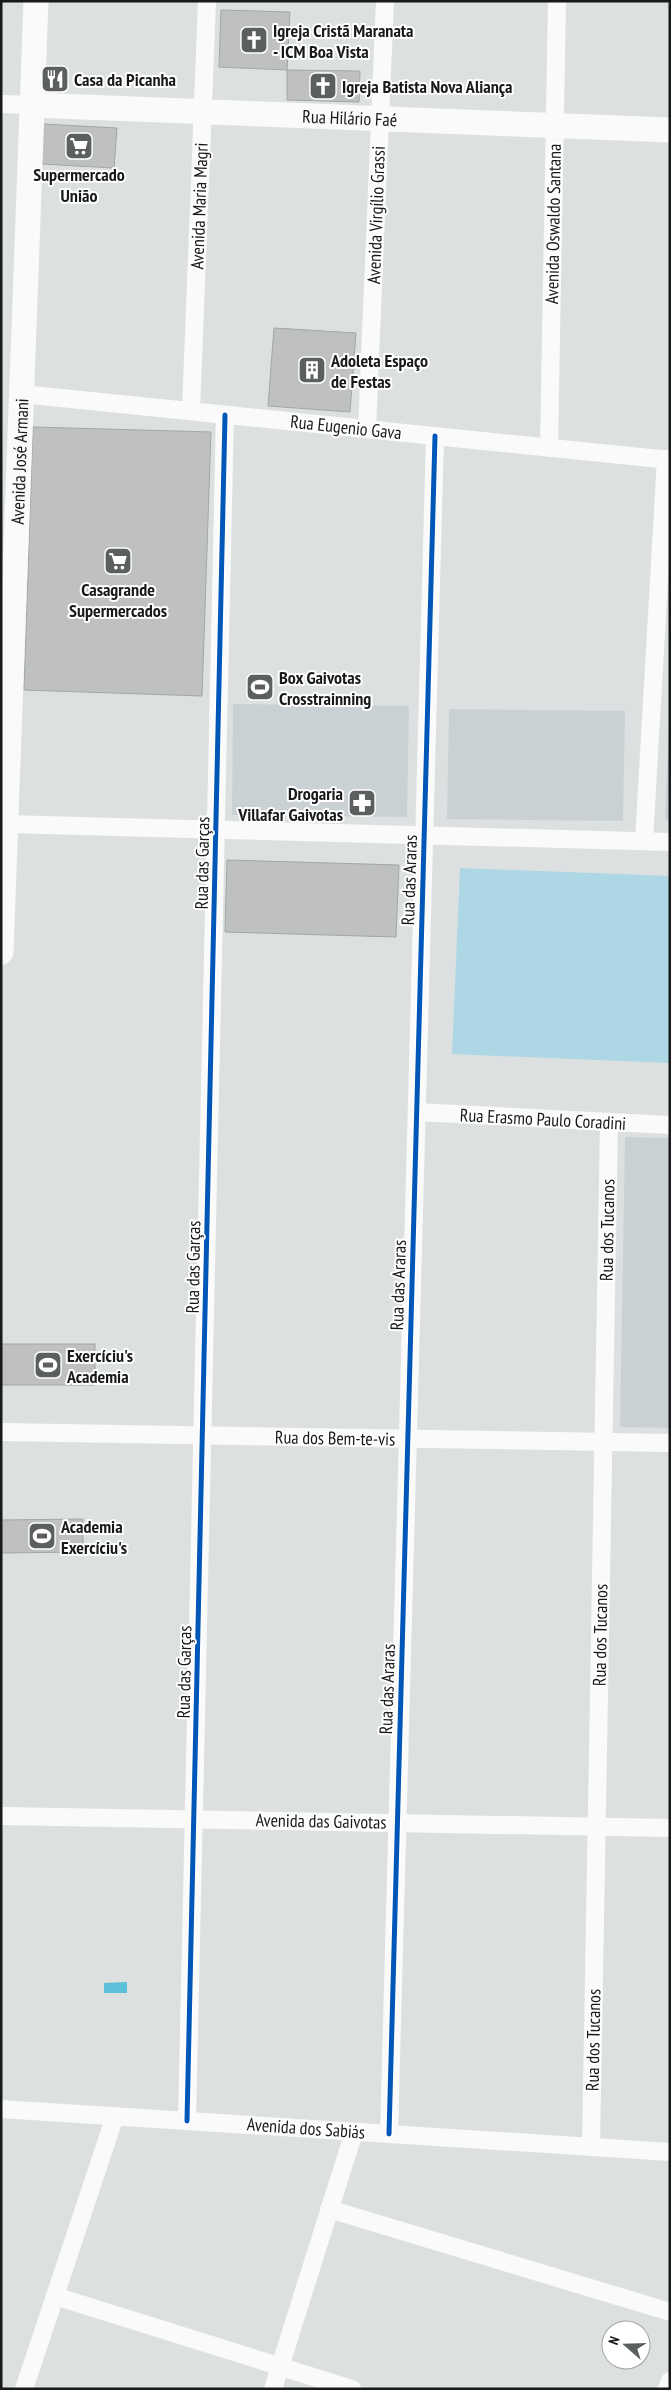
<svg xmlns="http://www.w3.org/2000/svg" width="671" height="2390" font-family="'PT Sans Narrow',sans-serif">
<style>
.built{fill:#c9d1d4}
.green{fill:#add7e4}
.water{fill:#5cc0d9}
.building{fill:#bec0c1;stroke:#a3a5a6}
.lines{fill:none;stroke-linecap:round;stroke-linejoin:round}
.street{stroke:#fafafa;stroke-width:18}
.secondary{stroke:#fafafa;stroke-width:25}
.cycleway-casing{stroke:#fff;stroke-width:8}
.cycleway{stroke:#0057b8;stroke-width:5}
.labels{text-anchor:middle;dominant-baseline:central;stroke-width:4;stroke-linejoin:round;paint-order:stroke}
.poi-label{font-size:18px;font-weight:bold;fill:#17191a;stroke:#fff;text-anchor:start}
.street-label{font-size:18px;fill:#17191a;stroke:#fff}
</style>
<rect width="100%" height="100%" fill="#dde0e1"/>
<g class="built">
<polygon points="233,704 409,706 407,817 232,815"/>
<polygon points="449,709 625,711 623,821 447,819"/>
<polygon points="669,726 670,726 670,820 665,819"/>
<polygon points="625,1137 670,1138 670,1428 620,1427"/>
</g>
<polygon class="green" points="460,868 670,876 670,1063 452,1054"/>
<polygon class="water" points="127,1982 127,1993 104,1993 104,1983"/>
<g class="building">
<polygon points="221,10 290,12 287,70 219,67"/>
<polygon points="287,70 360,71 359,102 287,100"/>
<polygon points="43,124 117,128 114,168 41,164"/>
<polygon points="274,328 356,333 350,412 268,406"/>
<polygon points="33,427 211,432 202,696 24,690"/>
<polygon points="227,860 399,865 396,937 225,932"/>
<rect x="2" y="1344" width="93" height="41"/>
<polygon points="83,1519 83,1552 1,1553 1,1520"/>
</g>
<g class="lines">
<g class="street">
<polyline points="1,104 32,105"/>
<polyline points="22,394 670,460"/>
<polyline points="191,411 207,1"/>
<polyline points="367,429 385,1"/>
<polyline points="549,448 557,1"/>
<polyline points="6,824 670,842"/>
<polyline points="644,841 666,459"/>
<polyline points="417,1112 670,1125"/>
<polyline points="1,1432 670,1443"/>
<polyline points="1,1816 670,1828"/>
<polyline points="1,2109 670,2152"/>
<polyline points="187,2121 225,415"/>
<polyline points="389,2134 435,436"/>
<polyline points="591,2147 609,1123"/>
<polyline points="329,2209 670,2312"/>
<polyline points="55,2296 352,2389"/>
<polyline points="24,2389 115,2116"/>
<polyline points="273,2389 354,2132"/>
<polyline points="667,2389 670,2381"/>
</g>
<g class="secondary">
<path id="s1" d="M32,105L670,130"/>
<path id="s2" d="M1,952L36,1"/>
</g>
<defs>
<g id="cycleway">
<polyline points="187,2121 225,415"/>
<polyline points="389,2134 435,436"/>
</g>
</defs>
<use href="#cycleway" class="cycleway-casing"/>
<use href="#cycleway" class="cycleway"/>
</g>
<defs>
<symbol id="church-square" viewBox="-11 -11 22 22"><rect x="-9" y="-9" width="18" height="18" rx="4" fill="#5c5f60" stroke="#fff"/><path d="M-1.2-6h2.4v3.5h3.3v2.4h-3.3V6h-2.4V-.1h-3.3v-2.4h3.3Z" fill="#fff"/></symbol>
<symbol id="restaurant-square" viewBox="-11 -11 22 22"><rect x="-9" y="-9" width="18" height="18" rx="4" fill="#5c5f60" stroke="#fff"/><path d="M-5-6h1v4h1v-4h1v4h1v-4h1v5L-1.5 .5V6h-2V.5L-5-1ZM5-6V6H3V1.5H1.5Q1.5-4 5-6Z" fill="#fff"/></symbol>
<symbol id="supermarket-square" viewBox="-11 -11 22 22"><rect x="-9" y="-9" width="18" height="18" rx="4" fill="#5c5f60" stroke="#fff"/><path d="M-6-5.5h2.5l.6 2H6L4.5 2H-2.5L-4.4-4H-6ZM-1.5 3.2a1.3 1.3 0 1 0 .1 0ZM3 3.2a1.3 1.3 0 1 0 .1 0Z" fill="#fff"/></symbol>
<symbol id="building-square" viewBox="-11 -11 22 22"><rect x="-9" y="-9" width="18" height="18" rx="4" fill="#5c5f60" stroke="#fff"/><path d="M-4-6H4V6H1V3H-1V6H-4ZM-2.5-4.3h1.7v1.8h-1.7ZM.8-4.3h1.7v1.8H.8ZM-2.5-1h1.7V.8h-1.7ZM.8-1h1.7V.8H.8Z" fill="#fff"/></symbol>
<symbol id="stadium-square" viewBox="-11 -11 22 22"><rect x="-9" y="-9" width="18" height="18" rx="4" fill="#5c5f60" stroke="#fff"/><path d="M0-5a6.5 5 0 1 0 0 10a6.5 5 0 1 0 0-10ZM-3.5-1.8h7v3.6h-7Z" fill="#fff"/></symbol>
<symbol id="pharmacy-square" viewBox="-11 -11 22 22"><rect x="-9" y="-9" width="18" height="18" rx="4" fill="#5c5f60" stroke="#fff"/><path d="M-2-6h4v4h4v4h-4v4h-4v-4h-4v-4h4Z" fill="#fff"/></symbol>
</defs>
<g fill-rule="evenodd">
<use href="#church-square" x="238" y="24" width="32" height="32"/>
<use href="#restaurant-square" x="39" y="63" width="32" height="32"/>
<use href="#church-square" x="307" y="70" width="32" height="32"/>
<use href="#supermarket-square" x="63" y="130" width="32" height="32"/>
<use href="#building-square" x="296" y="354" width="32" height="32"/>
<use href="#supermarket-square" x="102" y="545" width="32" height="32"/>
<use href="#stadium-square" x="244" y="671" width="32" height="32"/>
<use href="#pharmacy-square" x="346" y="787" width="32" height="32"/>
<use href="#stadium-square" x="32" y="1349" width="32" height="32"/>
<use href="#stadium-square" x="26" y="1520" width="32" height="32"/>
</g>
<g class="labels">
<g class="poi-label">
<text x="273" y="30">Igreja Cristã Maranata<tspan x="273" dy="21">- ICM Boa Vista</tspan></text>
<text x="74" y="79">Casa da Picanha</text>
<text x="342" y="86">Igreja Batista Nova Aliança</text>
<text x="79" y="174" text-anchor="middle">Supermercado<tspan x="79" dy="21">União</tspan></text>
<text x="331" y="360">Adoleta Espaço<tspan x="331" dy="21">de Festas</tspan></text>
<text x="118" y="589" text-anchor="middle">Casagrande<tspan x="118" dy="21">Supermercados</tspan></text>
<text x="279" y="677">Box Gaivotas<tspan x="279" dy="21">Crosstrainning</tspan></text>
<text x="343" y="793" text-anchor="end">Drogaria<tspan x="343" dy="21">Villafar Gaivotas</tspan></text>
<text x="67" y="1355">Exercíciu's<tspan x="67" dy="21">Academia</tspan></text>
<text x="61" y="1526">Academia<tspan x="61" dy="21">Exercíciu's</tspan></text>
</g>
<g class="street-label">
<text stroke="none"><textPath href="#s1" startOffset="318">Rua Hilário Faé</textPath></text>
<text transform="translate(199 206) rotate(-88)">Avenida Maria Magri</text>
<text transform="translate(376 215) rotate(-88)">Avenida Virgílio Grassi</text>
<text transform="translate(553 224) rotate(-89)">Avenida Oswaldo Santana</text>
<text transform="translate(346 427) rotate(6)">Rua Eugenio Gava</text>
<text stroke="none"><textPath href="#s2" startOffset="491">Avenida José Armani</textPath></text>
<text transform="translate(202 863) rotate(-89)">Rua das Garças</text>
<text transform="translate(409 880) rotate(-88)">Rua das Araras</text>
<text transform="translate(543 1119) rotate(3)">Rua Erasmo Paulo Coradini</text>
<text transform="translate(607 1230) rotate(-89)">Rua dos Tucanos</text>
<text transform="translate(193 1267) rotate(-89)">Rua das Garças</text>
<text transform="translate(398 1285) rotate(-88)">Rua das Araras</text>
<text transform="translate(335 1438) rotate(1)">Rua dos Bem-te-vis</text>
<text transform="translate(600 1635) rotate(-89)">Rua dos Tucanos</text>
<text transform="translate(184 1672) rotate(-89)">Rua das Garças</text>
<text transform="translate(387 1689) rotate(-88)">Rua das Araras</text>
<text transform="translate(321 1821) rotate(1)">Avenida das Gaivotas</text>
<text transform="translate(593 2040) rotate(-89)">Rua dos Tucanos</text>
<text transform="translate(306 2128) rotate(4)">Avenida dos Sabiás</text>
</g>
</g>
<rect width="671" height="2390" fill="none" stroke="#17191a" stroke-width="5"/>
<g transform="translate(626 2345) rotate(290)"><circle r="24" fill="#ffffff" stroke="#a2a3a3"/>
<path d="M0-4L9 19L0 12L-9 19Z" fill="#5c5f60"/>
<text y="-8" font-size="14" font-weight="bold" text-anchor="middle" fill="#17191a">N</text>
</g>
</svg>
